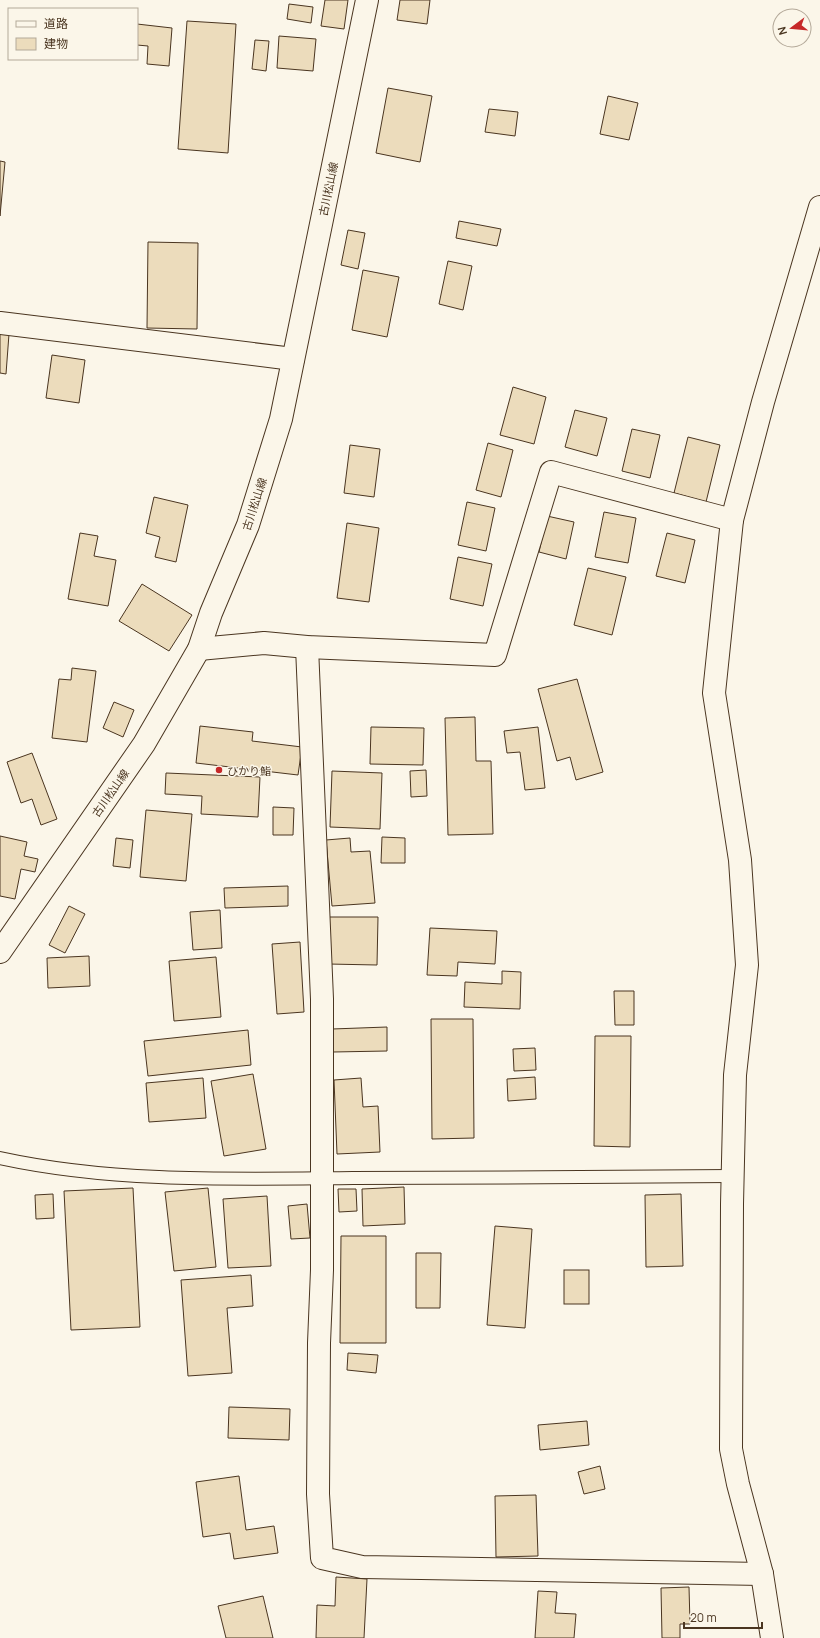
<svg xmlns="http://www.w3.org/2000/svg" width="820" height="1638" font-family="Manrope,'Noto Sans JP',sans-serif">
<style>
.building{fill:#ecdcbc;stroke:#4a3520}
.lines{fill:none;stroke-linecap:round;stroke-linejoin:round}
.lane-casing{stroke:#4a3520;stroke-width:14}
.street-casing{stroke:#4a3520;stroke-width:24}
.primary-casing{stroke:#4a3520;stroke-width:24}
.lane{stroke:#fbf6e9;stroke-width:12}
.street{stroke:#fbf6e9;stroke-width:22}
.primary{stroke:#fbf6e9;stroke-width:22}
.poi-dot{fill:#c62828;stroke:#fbf6e9;stroke-width:1.5}
.labels{text-anchor:middle;dominant-baseline:central;stroke-width:3;stroke-linejoin:round;paint-order:stroke}
.street-label{font-size:11px;fill:#4a3520;stroke:#fbf6e9}
.poi-label{font-size:11px;fill:#4a3520;stroke:#fbf6e9;text-anchor:start}
</style>
<rect width="100%" height="100%" fill="#fbf6e9"/>
<g class="building">
<polygon points="325,0 348,0 344,29 321,26"/>
<polygon points="400,0 430,0 427,24 397,20"/>
<polygon points="289,4 313,7 311,23 287,19"/>
<polygon points="187,21 236,24 228,153 178,149"/>
<polygon points="137,24 172,28 169,66 147,64 148,46 137,45"/>
<polygon points="279,36 316,39 313,71 277,68"/>
<polygon points="255,40 269,41 266,71 252,69"/>
<polygon points="388,88 432,96 420,162 376,153"/>
<polygon points="608,96 638,103 629,140 600,134"/>
<polygon points="489,109 518,112 515,136 485,132"/>
<polygon points="0,161 5,162 0,216"/>
<polygon points="459,221 501,229 497,246 456,238"/>
<polygon points="348,230 365,233 358,269 341,265"/>
<polygon points="148,242 198,243 197,329 147,328"/>
<polygon points="448,261 472,266 463,310 439,304"/>
<polygon points="363,270 399,277 387,337 352,330"/>
<polygon points="0,334 9,334 6,374 0,373"/>
<polygon points="52,355 85,360 79,403 46,398"/>
<polygon points="513,387 546,397 534,444 500,435"/>
<polygon points="575,410 607,418 597,456 565,447"/>
<polygon points="632,429 660,435 650,478 622,471"/>
<polygon points="688,437 720,445 706,502 674,493"/>
<polygon points="488,443 513,450 501,497 476,490"/>
<polygon points="350,445 380,449 374,497 344,493"/>
<polygon points="154,497 188,505 176,562 155,557 160,537 146,533"/>
<polygon points="467,502 495,508 486,551 458,545"/>
<polygon points="604,512 636,518 628,563 595,557"/>
<polygon points="547,516 574,522 566,559 539,552"/>
<polygon points="347,523 379,528 369,602 337,598"/>
<polygon points="80,533 98,536 94,556 116,560 108,606 68,599"/>
<polygon points="667,533 695,540 685,583 656,576"/>
<polygon points="458,557 492,564 483,606 450,599"/>
<polygon points="588,568 626,577 612,635 574,625"/>
<polygon points="142,584 192,615 169,651 119,621"/>
<polygon points="72,668 96,671 87,742 52,738 59,679 71,680"/>
<polygon points="577,679 603,772 576,780 570,757 557,761 538,689"/>
<polygon points="114,702 134,710 123,737 103,728"/>
<polygon points="475,717 476,761 491,761 493,834 448,835 445,718"/>
<polygon points="200,726 253,732 252,741 302,747 298,775 196,763"/>
<polygon points="371,727 424,728 423,765 370,764"/>
<polygon points="538,727 545,788 525,790 520,752 507,753 504,731"/>
<polygon points="32,753 57,819 41,825 32,799 21,803 7,762"/>
<polygon points="426,770 427,796 411,797 410,771"/>
<polygon points="332,771 382,773 380,829 330,827"/>
<polygon points="166,773 260,777 258,817 201,814 202,796 165,794"/>
<polygon points="273,807 294,808 293,835 273,835"/>
<polygon points="146,810 192,814 186,881 140,877"/>
<polygon points="0,836 27,842 24,856 38,859 35,872 21,869 15,899 0,896"/>
<polygon points="382,837 405,838 405,863 381,863"/>
<polygon points="116,838 133,840 130,868 113,866"/>
<polygon points="350,838 351,852 370,851 375,903 332,906 326,840"/>
<polygon points="288,886 288,906 225,908 224,888"/>
<polygon points="69,906 85,914 65,953 49,945"/>
<polygon points="220,910 222,948 193,950 190,912"/>
<polygon points="328,917 378,917 377,965 328,964"/>
<polygon points="430,928 497,931 495,964 458,962 457,976 427,975"/>
<polygon points="300,942 304,1012 277,1014 272,944"/>
<polygon points="89,956 90,986 48,988 47,958"/>
<polygon points="216,957 221,1017 174,1021 169,961"/>
<polygon points="502,971 521,972 520,1009 464,1007 465,982 502,984"/>
<polygon points="614,991 634,991 634,1025 615,1025"/>
<polygon points="431,1019 473,1019 474,1138 432,1139"/>
<polygon points="387,1027 387,1051 333,1052 332,1029"/>
<polygon points="248,1030 251,1065 148,1076 144,1041"/>
<polygon points="595,1036 631,1036 630,1147 594,1146"/>
<polygon points="535,1048 536,1070 514,1071 513,1049"/>
<polygon points="253,1074 266,1149 224,1156 211,1081"/>
<polygon points="535,1077 536,1099 508,1101 507,1079"/>
<polygon points="203,1078 206,1118 149,1122 146,1083"/>
<polygon points="361,1078 363,1107 378,1106 380,1152 337,1154 334,1080"/>
<polygon points="404,1187 405,1224 363,1226 362,1189"/>
<polygon points="133,1188 140,1327 71,1330 64,1191"/>
<polygon points="208,1188 216,1267 174,1271 165,1192"/>
<polygon points="338,1189 356,1189 357,1211 339,1212"/>
<polygon points="53,1194 54,1218 36,1219 35,1195"/>
<polygon points="681,1194 683,1266 646,1267 645,1195"/>
<polygon points="267,1196 271,1266 228,1268 223,1199"/>
<polygon points="307,1204 310,1238 291,1239 288,1206"/>
<polygon points="495,1226 532,1229 525,1328 487,1325"/>
<polygon points="341,1236 386,1236 386,1343 340,1343"/>
<polygon points="416,1253 441,1253 440,1308 416,1308"/>
<rect x="564" y="1270" width="25" height="34"/>
<polygon points="251,1275 253,1306 227,1308 232,1373 188,1376 181,1280"/>
<polygon points="348,1353 378,1355 376,1373 347,1370"/>
<polygon points="229,1407 290,1409 289,1440 228,1438"/>
<polygon points="587,1421 589,1445 540,1450 538,1425"/>
<polygon points="600,1466 605,1489 584,1494 578,1472"/>
<polygon points="239,1476 246,1530 274,1526 278,1553 234,1559 230,1533 203,1537 196,1482"/>
<polygon points="536,1495 538,1556 496,1557 495,1496"/>
<polygon points="336,1577 367,1579 364,1638 316,1638 317,1605 335,1606"/>
<polygon points="689,1587 690,1624 680,1624 680,1638 662,1638 661,1588"/>
<polygon points="538,1591 557,1592 555,1613 576,1614 574,1638 535,1638"/>
<polygon points="263,1596 273,1638 226,1638 218,1606"/>
</g>
<g class="lines">
<defs>
<path id="lane" d="M0,1158C115,1183 235,1179 353,1178C479,1178 606,1177 732,1176"/>
<g id="street">
<polyline points="0,323 293,359"/>
<polyline points="307,647 322,999 322,1270 319,1343 318,1494 322,1558 362,1567 762,1574"/>
<polyline points="199,649 264,643 307,647 495,655 551,472 732,520"/>
<polyline points="772,1638 762,1574 738,1484 731,1449 732,1204 735,1075 747,965 740,860 714,693 732,520 763,402 820,207"/>
</g>
<polyline id="primary" points="0,952 144,744 199,649 211,613 248,525 281,419 367,0"/>
</defs>
<use href="#lane" class="lane-casing"/>
<use href="#street" class="street-casing"/>
<use href="#primary" class="primary-casing"/>
<use href="#lane" class="lane"/>
<use href="#street" class="street"/>
<use href="#primary" class="primary"/>
</g>
<circle class="poi-dot" cx="219" cy="770" r="4"/>
<g class="labels">
<g class="street-label">
<text transform="translate(328 189) rotate(-78)">古川松山線</text>
<text transform="translate(254 504) rotate(-72)">古川松山線</text>
<text transform="translate(110 793) rotate(-55)">古川松山線</text>
</g>
<g class="poi-label">
<text x="227" y="770">ひかり鮨</text>
</g>
</g>
<rect x="8" y="8" width="130" height="52" fill="#fbf6e9" stroke="#b4a999"/>
<rect x="16" y="21" width="20" height="6" fill="#fbf6e9" stroke="#b4a999"/>
<text x="44" y="28" font-size="12" fill="#4a3520">道路</text>
<rect x="16" y="38" width="20" height="12" fill="#ecdcbc" stroke="#b4a999"/>
<text x="44" y="48" font-size="12" fill="#4a3520">建物</text>
<g transform="translate(792 28) rotate(254)"><circle r="19" fill="#fbf6e9" stroke="#b4a999"/>
<path d="M0-3L7 15L0 10L-7 15Z" fill="#c62828"/>
<text y="-6" font-size="11" font-weight="bold" text-anchor="middle" fill="#4a3520">N</text>
</g>
<path d="M684 1622v6h78v-6" fill="none" stroke="#4a3520" stroke-width="2"/>
<text x="690" y="1622" font-size="12" fill="#4a3520" stroke="#fbf6e9" stroke-width="3" paint-order="stroke">20 m</text>
</svg>
